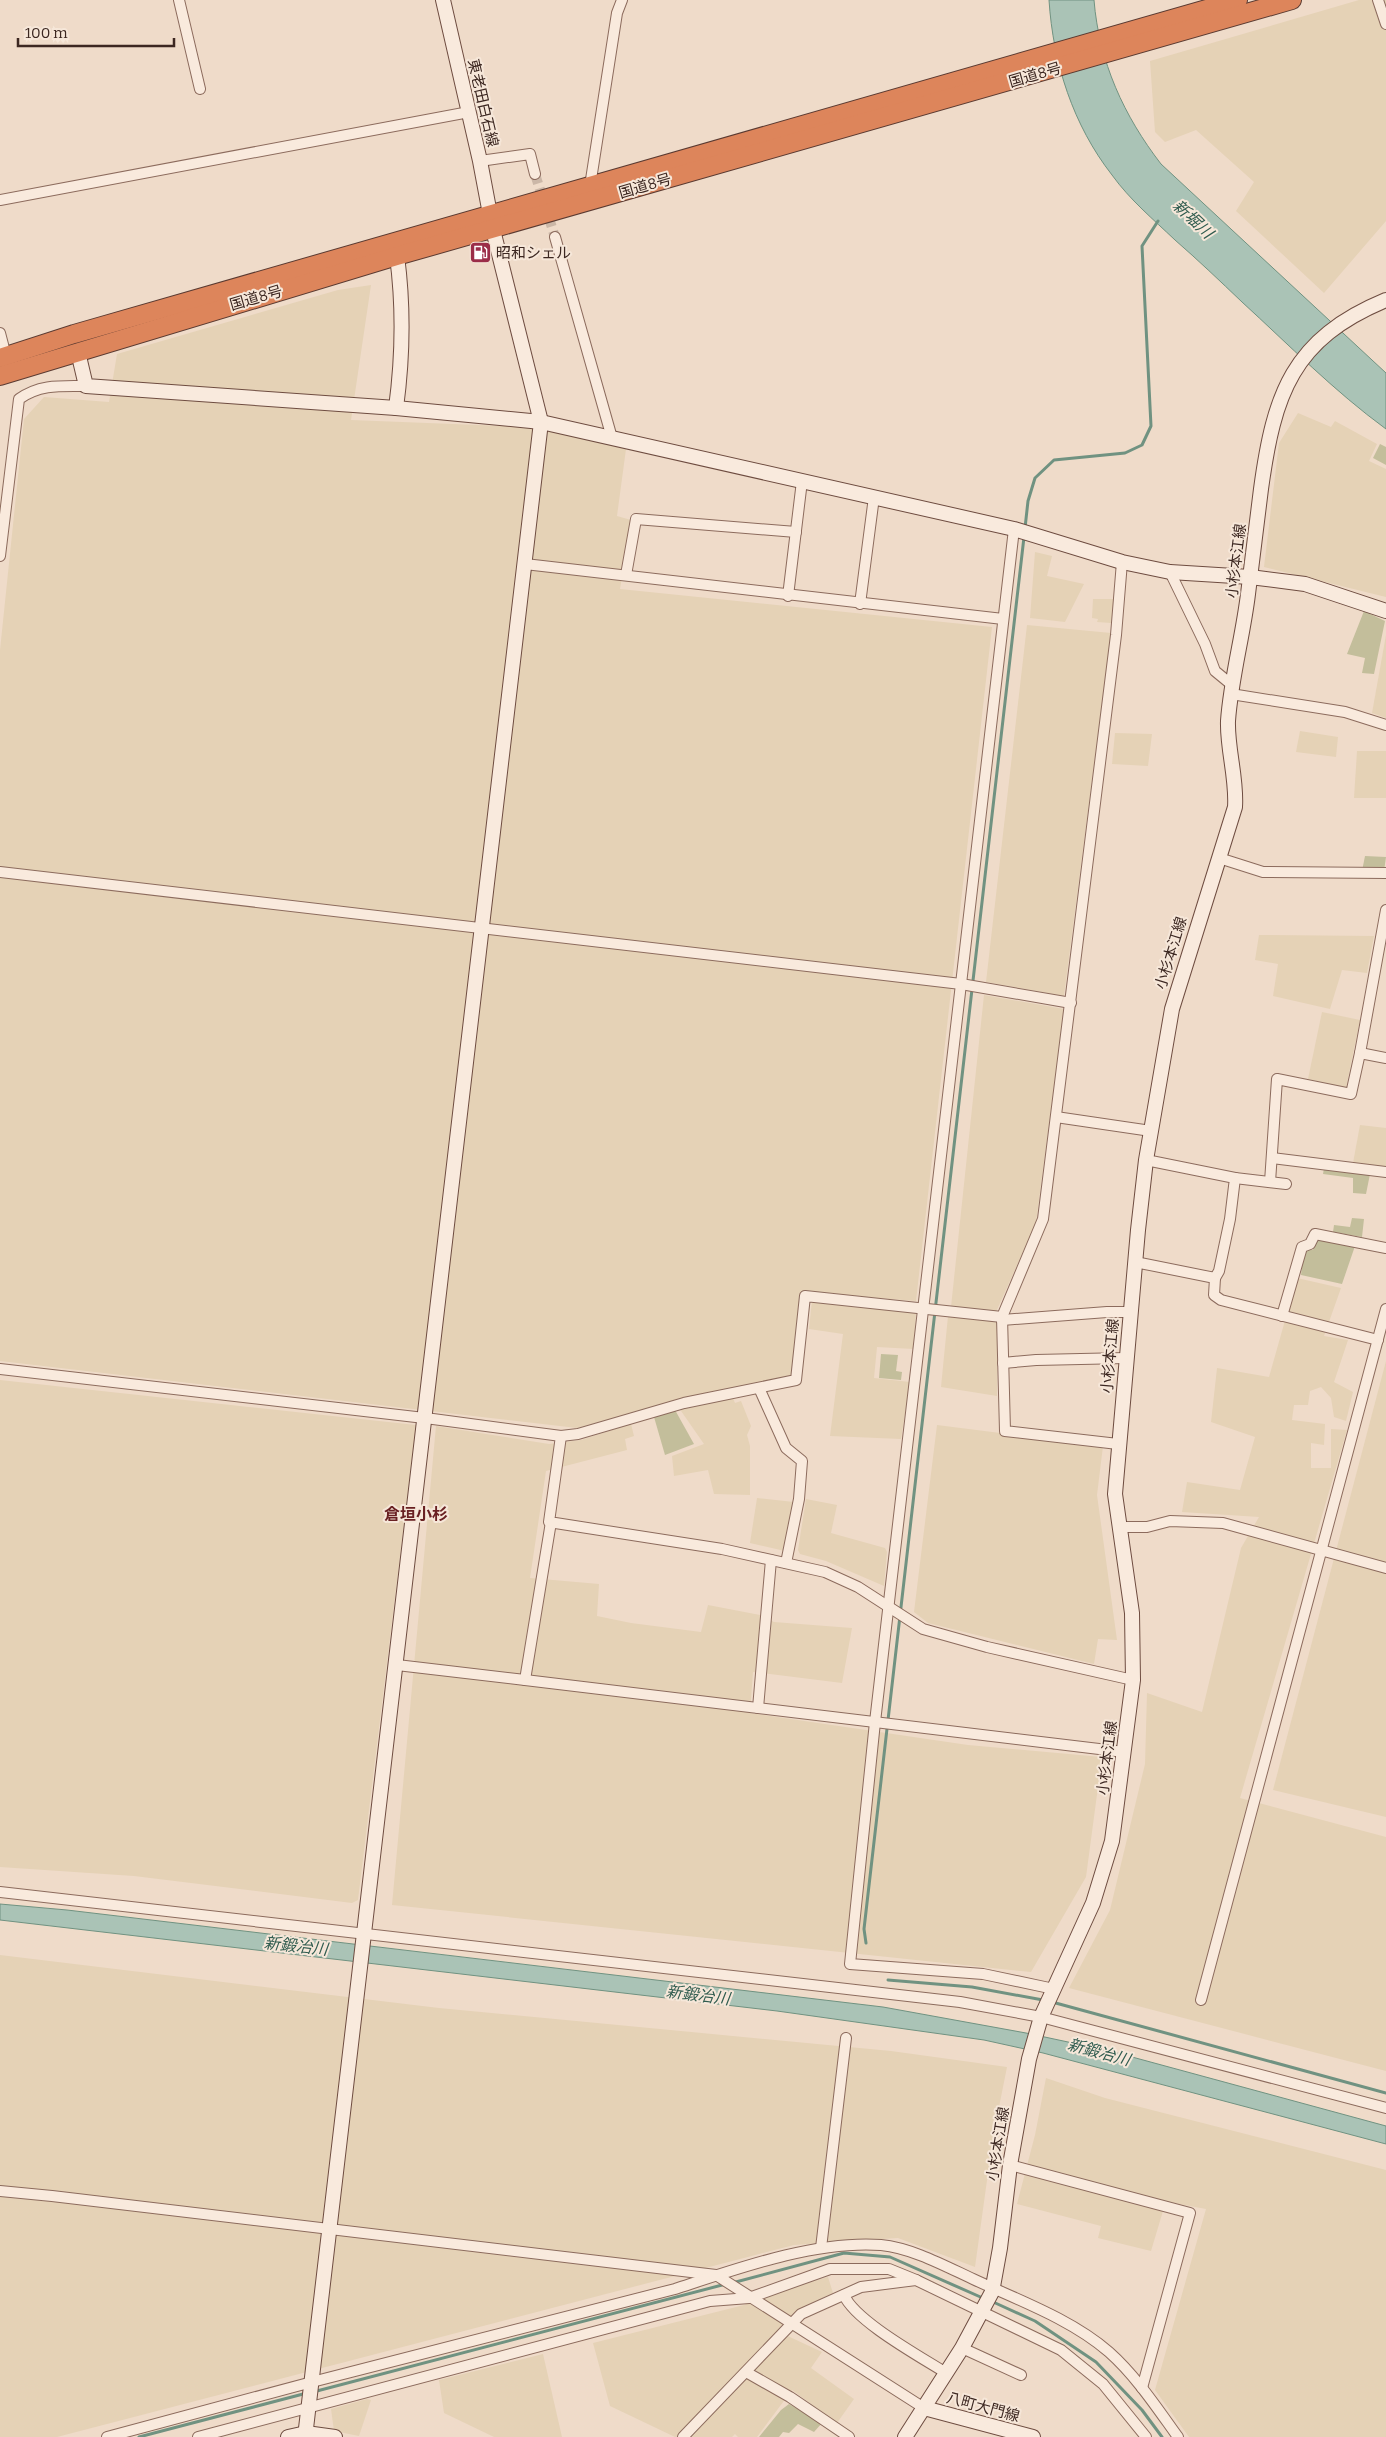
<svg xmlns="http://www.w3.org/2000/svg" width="1386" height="2437" font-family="Bitter,'Noto Sans JP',serif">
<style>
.farmland{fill:#e5d2b6}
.cemetery{fill:#c3be9b}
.water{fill:#aac3b6;stroke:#709281}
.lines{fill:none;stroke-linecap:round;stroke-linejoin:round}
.stream{stroke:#709281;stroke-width:3}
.street-tunnel{stroke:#cbb7a7;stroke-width:10;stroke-dasharray:10 5;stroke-linecap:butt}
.street-casing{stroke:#8c6b5d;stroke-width:12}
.secondary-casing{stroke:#6e4c40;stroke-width:16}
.highway-casing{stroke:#5a3a31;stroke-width:20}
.street{stroke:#f9eadd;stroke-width:10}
.secondary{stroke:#f9eadd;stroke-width:14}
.highway{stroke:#dd855b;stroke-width:18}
.labels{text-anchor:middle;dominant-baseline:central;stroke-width:4;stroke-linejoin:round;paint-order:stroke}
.street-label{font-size:15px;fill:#3c2721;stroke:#f6e7d9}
.poi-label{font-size:15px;fill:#3c2721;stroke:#f6e7d9;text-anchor:start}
.water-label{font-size:16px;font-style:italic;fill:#305c4f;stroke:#f6e7d9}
.neighbourhood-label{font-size:16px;font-weight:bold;fill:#692022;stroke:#f6e7d9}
</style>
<rect width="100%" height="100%" fill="#efdbc9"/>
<g class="farmland">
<polygon points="1359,0 1386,0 1386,221 1324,293 1236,211 1254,182 1196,130 1165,142 1155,132 1150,61"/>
<polygon points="371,285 351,420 531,427 626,449 617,516 631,520 620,589 992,627 916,1301 801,1292 791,1375 577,1428 0,1361 0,650 24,419 44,397 109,402 117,354 338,290"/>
<polygon points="1298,413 1331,427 1335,421 1377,444 1369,461 1386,469 1386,597 1264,567 1279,443"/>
<polygon points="1035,552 1052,556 1047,576 1084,584 1065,622 1030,618"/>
<polygon points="1093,599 1116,599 1111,623 1097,622 1098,619 1092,618"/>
<polygon points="1027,625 1111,633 1064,996 986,982"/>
<polygon points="1386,635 1386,718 1372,713"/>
<polygon points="1300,731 1338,737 1336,757 1296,752"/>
<polygon points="1115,733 1152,734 1148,766 1112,764"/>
<polygon points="1357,751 1386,751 1386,798 1354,798"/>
<polygon points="1259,935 1374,936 1367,973 1342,970 1330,1009 1273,996 1278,964 1255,960"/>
<polygon points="984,995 1064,1009 1036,1223 996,1312 951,1307"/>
<polygon points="1322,1012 1360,1020 1346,1088 1308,1079"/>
<polygon points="1360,1125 1386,1128 1386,1167 1353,1163"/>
<polygon points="1297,1278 1341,1288 1324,1336 1348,1340 1334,1382 1353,1392 1346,1421 1334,1417 1331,1398 1321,1387 1310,1391 1308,1405 1294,1405 1292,1420 1325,1424 1324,1445 1311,1443 1311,1468 1331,1468 1331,1429 1347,1430 1240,1798 1386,1837 1386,2071 1069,1988 1110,1910 1145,1764 1147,1693 1202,1712 1241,1548 1259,1517 1182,1512 1187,1482 1240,1490 1255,1437 1211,1422 1217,1368 1269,1377"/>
<polygon points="812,1300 916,1313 914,1349 877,1347 874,1378 910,1382 901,1439 830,1436 843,1334 809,1329"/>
<polygon points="948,1316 997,1320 997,1396 941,1387"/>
<polygon points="1386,1361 1386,1817 1273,1790"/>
<polygon points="0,1380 416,1425 358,1900 352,1903 134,1876 0,1867"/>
<polygon points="732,1396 735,1403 741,1401 751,1426 747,1435 750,1446 750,1495 714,1494 708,1470 674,1476 672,1456 704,1444 679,1408"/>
<polygon points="631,1424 634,1436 625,1439 627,1450 546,1471 530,1578 599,1584 597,1616 631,1623 701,1632 708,1605 760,1615 774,1622 852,1628 842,1683 753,1672 750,1713 968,1745 1102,1757 1086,1877 1031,1972 392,1905 436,1426 549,1444 581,1440"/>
<polygon points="937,1425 1103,1446 1097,1495 1117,1640 1098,1639 1094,1664 928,1623 914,1612"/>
<polygon points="757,1498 794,1502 785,1551 750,1543"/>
<polygon points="806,1499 837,1505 831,1533 885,1548 887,1552 884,1586 826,1561 800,1554 798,1550"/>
<polygon points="0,1955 439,2008 891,2051 1007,2067 993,2137 975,2267 898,2238 794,2245 57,2437 0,2437"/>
<polygon points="1046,2078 1105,2098 1386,2170 1386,2437 1189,2437 1155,2390 1206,2209 1168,2202 1163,2211 1151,2251 1098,2238 1101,2226 1017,2204 1035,2135"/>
<polygon points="828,2277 833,2293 802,2308 777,2331 822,2352 811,2368 854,2399 837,2423 792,2390 757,2437 738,2437 735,2434 732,2437 675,2437 610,2406 593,2343 744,2305 771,2293"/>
<polygon points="543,2354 562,2437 494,2437 444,2413 439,2380"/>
<polygon points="367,2399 371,2400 359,2436 334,2431 331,2409"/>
</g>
<g class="cemetery">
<polygon points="1380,444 1386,447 1386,465 1373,458"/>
<polygon points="1364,611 1385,621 1374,674 1362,673 1365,658 1347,654"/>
<polygon points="1365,856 1386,857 1384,871 1362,871"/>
<polygon points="1324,1168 1370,1174 1366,1194 1353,1193 1353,1178 1323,1174"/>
<polygon points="1352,1218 1364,1219 1362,1237 1333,1232 1334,1225 1350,1227"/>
<polygon points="1316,1238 1355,1246 1342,1284 1301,1275 1304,1249 1313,1250"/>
<polygon points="881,1354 898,1355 896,1371 902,1372 901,1380 879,1378"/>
<polygon points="675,1410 694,1444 665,1455 654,1417"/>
<polygon points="789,2404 822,2423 814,2432 798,2424 789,2433 783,2432 779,2437 759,2437 781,2410"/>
</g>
<g class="water">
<path d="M1049,0H1094C1099,62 1124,116 1161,164L1386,373V429C1334,391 1289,345 1242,302C1220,281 1198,260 1175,240C1153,219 1130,200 1112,175C1073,125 1053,63 1049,0Z"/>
<polygon points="0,1904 67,1910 883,2007 1026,2033 1110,2051 1386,2126 1386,2144 1043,2053 984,2040 777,2011 0,1920"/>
</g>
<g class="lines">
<g class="stream">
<polyline points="1025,528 1028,501 1035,478 1054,460 1125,453 1142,445 1151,426 1142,246 1158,221"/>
<polyline points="866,1943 864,1929 1024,537"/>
<polyline points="888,1980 972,1987 1043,2000"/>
<polyline points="1052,2002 1386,2093"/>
<polyline points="732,2283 844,2253 890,2257 985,2299"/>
<polyline points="991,2301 1035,2321 1096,2362 1142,2410 1162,2437"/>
<polyline points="313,2392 726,2284"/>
<polyline points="139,2437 307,2393"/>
</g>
<polyline class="street-tunnel" points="535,174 555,237"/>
<defs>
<g id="street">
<polyline points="179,0 200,89"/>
<polyline points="1378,0 1386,24"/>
<polyline points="480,161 530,154 535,174"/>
<polyline points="590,186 617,13 622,0"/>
<polyline points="0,200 469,112"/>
<polyline points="555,237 612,438"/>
<polyline points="0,333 6,356"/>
<polyline points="1014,529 875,1722 850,1964 983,1974 1054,1989"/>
<path d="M0,556L19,399C40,384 61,386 86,386"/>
<polyline points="525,564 1003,619"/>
<polyline points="1170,572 1205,644 1215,671 1232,685"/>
<polyline points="626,575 636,519 796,532"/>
<polyline points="788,596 802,481"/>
<polyline points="860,604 874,497"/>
<polyline points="1231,694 1345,712 1386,725"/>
<polyline points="1219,858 1263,872 1386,873"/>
<polyline points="0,872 961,984 1071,1003"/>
<polyline points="1386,910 1360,1053 1386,1058"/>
<polyline points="1056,1117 1151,1131"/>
<polyline points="1272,1158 1386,1172"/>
<polyline points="1146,1160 1235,1178 1230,1219 1219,1271 1215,1278"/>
<polyline points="1235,1178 1286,1184"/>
<polyline points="1270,1182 1277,1079 1351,1094 1360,1053"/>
<polyline points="1135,1262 1215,1278 1214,1295 1221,1300 1378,1340"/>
<polyline points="1282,1316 1302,1247 1310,1244 1315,1234 1386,1248"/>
<polyline points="1002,1320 1107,1312 1130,1312"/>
<polyline points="1003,1363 1036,1360 1126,1358"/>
<polyline points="0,1369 433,1419 561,1436 578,1434 684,1403 796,1380 805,1296 1002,1317"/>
<polyline points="759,1388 786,1448 802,1461 799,1499 786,1563"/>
<polyline points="561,1436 549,1522 722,1549 825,1572 858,1587 923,1629 987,1647 1133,1680"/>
<polyline points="1118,1444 1005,1431 1002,1317 1043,1219 1116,635 1122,562"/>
<polyline points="1119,1527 1147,1527 1170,1521 1223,1523 1386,1568"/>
<polyline points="397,1665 525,1680 551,1522"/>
<polyline points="525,1680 1124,1752"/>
<polyline points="758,1708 771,1560"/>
<polyline points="0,1892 960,2002 1041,2017 1386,2108"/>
<polyline points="1201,2000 1386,1309"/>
<polyline points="1010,2165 1190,2213 1142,2388"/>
<polyline points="0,2191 52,2196 716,2275 924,2408"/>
<polyline points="821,2248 846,2038"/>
<path d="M844,2295C855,2321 921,2357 946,2373"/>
<polyline points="962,2348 1021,2375"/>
<polyline points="746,2372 790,2397 849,2437"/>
<path d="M107,2437L312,2382L675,2289C736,2269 816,2240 881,2245C912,2248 945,2266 973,2279C1018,2300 1071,2319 1109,2352C1136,2376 1157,2408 1178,2437"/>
<polyline points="198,2437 710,2301 749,2298 830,2269 889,2269 916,2280"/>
<polyline points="683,2437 801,2314 861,2287 916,2280 1061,2350 1103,2384 1146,2437"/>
</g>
<g id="secondary">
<polyline points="78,352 86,386 396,408 541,422 1014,529 1122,562 1170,572 1250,577 1305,584 1386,611"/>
<path d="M396,408C403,356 404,309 397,256"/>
<polyline points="924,2408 1033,2437"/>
<polyline points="288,2437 306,2433 335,2437"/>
<polyline points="305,2437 541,422 493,230 480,161 443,0"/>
<path d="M905,2437L962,2348L992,2292L1000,2248L1010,2165L1029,2059L1041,2017L1093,1903L1112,1841L1133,1680L1132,1613L1115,1494L1138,1230L1146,1160L1172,1009L1235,807C1237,778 1227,749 1228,721C1231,678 1243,636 1248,594C1252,559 1257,524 1261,489C1274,394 1292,339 1386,300"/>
</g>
<g id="highway">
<polyline points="0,358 74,334 1238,0"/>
<polyline points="0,376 397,256 1292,0"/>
</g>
</defs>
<use href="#street" class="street-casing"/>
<use href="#secondary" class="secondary-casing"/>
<use href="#highway" class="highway-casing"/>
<use href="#street" class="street"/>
<use href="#secondary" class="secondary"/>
<use href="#highway" class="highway"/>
</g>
<defs>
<symbol id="fuel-square" viewBox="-11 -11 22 22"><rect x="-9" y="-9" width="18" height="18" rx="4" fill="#9b2d48" stroke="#f6e7d9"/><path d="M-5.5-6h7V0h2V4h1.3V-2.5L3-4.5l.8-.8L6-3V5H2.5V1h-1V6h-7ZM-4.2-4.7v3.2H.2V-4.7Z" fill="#fff"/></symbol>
</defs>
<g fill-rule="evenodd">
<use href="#fuel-square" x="468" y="240" width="25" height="25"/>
</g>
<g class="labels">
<g class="street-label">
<text transform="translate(1035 75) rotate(-16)">国道8号</text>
<text transform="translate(483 103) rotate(77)">東老田白石線</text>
<text transform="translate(645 186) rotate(-16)">国道8号</text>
<text transform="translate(256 298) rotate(-16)">国道8号</text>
<text transform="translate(1236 561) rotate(-83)">小杉本江線</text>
<text transform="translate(1171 953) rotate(-73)">小杉本江線</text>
<text transform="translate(1110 1356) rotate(-85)">小杉本江線</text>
<text transform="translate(1107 1758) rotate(-83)">小杉本江線</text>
<text transform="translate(998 2144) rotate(-81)">小杉本江線</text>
<text transform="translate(983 2407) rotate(15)">八町大門線</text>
</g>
<g class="poi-label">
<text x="496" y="253">昭和シェル</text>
</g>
<g class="water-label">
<text transform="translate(1193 219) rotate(43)">新堀川</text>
<text transform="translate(296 1946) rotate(6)">新鍛冶川</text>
<text transform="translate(698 1995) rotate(7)">新鍛冶川</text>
<text transform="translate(1099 2052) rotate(15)">新鍛冶川</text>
</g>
<g class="neighbourhood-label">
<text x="416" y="1514">倉垣小杉</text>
</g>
</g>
<path d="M18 38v8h156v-8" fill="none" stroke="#3c2721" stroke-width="2.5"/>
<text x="25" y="38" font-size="15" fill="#3c2721" stroke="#f6e7d9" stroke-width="4" paint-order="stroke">100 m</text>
</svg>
